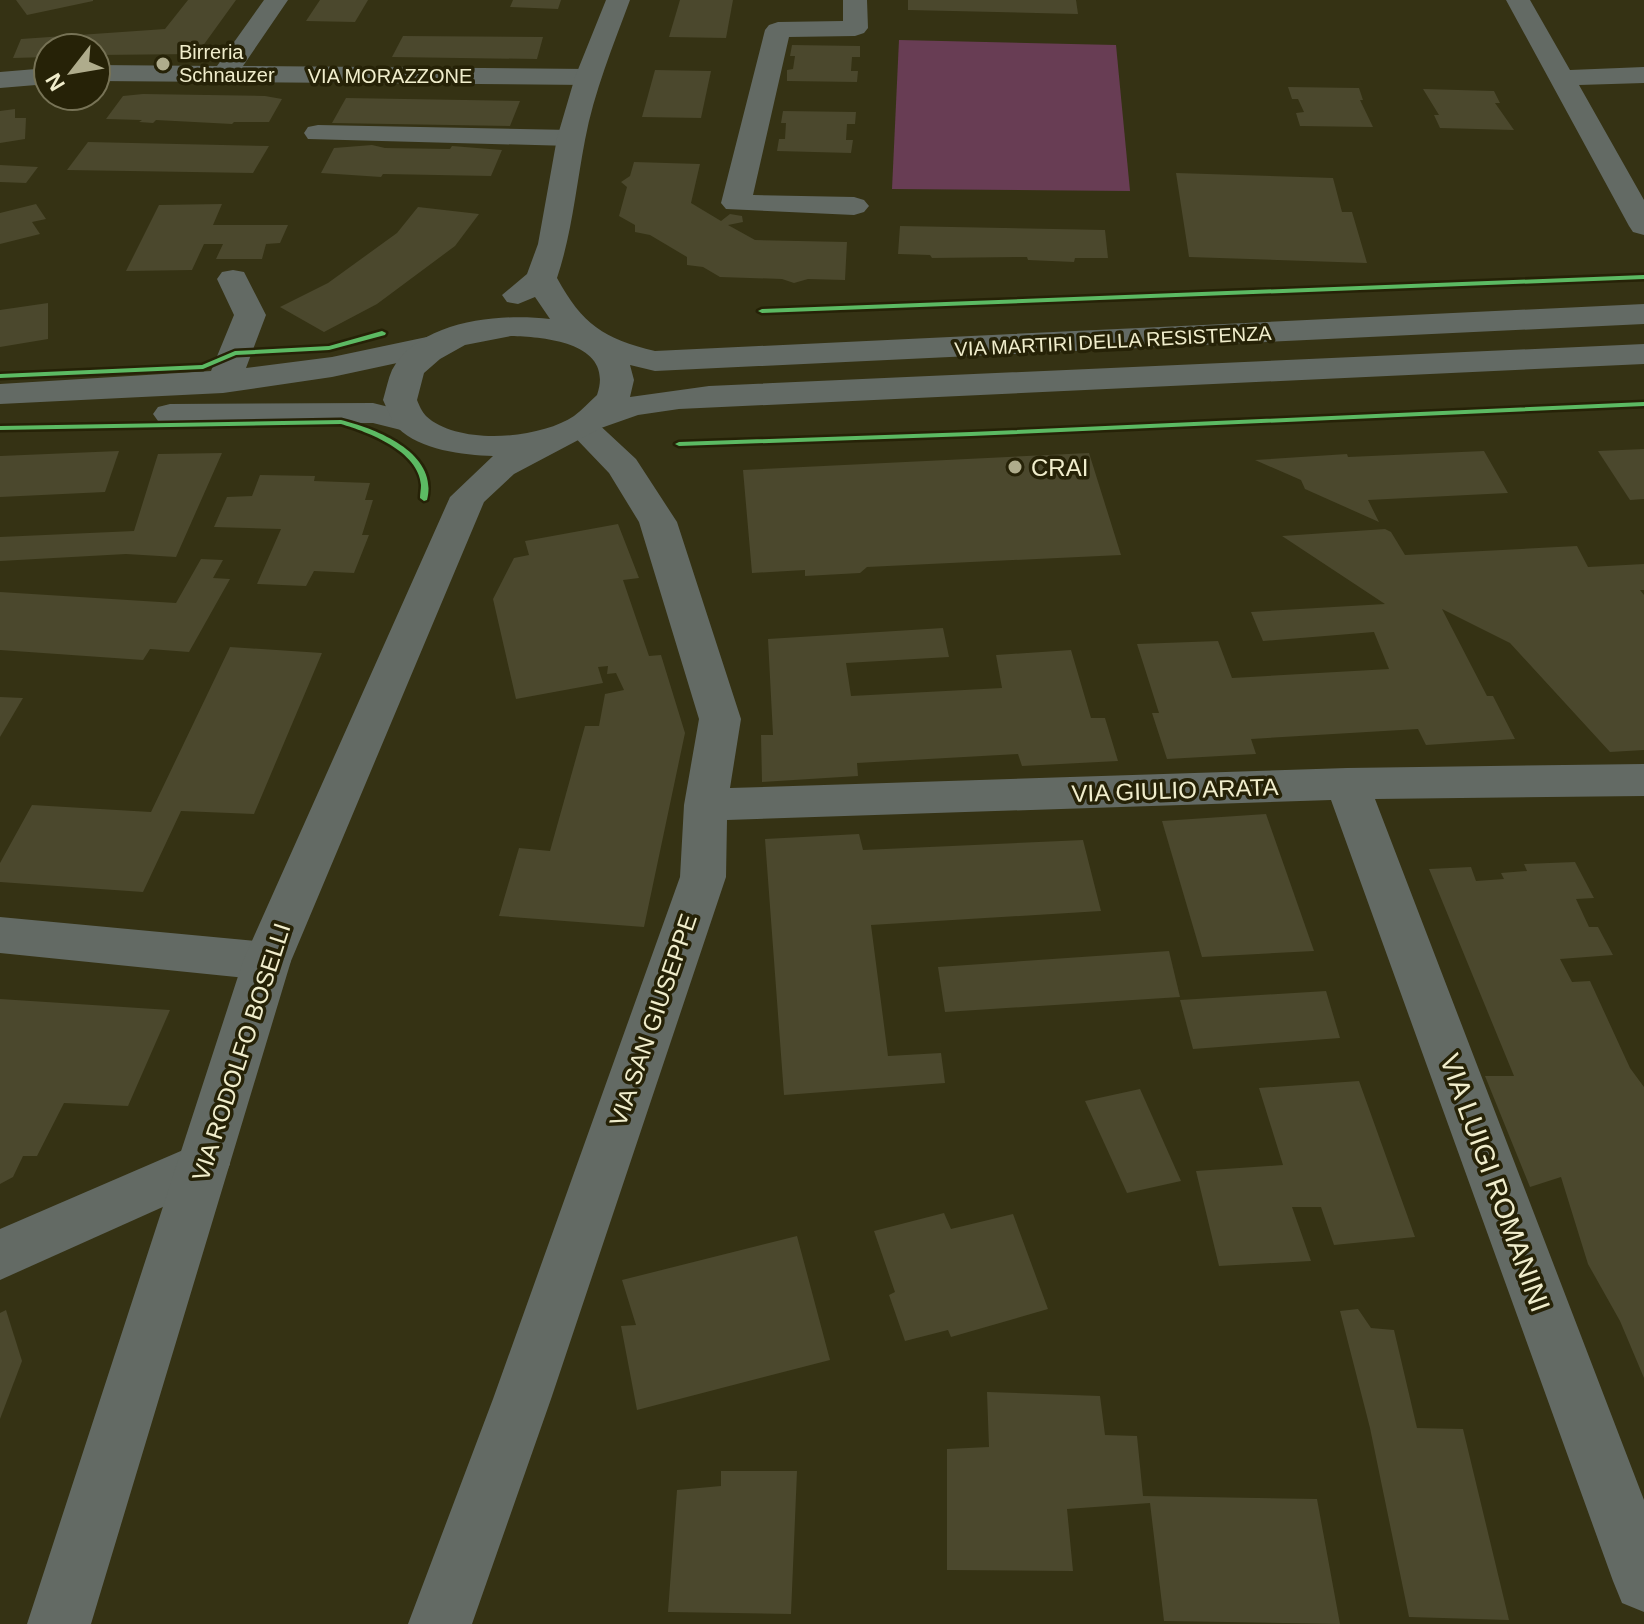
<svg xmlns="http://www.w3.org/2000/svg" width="1644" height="1624" font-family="Helvetica,sans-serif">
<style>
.green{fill:#683d54}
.building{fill:#4b482d}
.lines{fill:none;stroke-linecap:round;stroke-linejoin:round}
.minor{fill:#636a64;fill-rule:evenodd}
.tertiary{fill:#636a64;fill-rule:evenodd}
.cycleway-casing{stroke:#262207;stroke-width:5}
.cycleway{fill:#5cba63;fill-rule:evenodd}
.poi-dot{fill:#afac8c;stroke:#262207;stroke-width:3}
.labels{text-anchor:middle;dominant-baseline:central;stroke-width:7;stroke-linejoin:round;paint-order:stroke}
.far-poi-label{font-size:20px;fill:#f0edcc;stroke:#262207;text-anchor:start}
.far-street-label{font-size:20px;fill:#f0edcc;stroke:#262207}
.poi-label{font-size:24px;fill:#f0edcc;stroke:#262207;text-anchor:start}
.street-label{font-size:24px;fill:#f0edcc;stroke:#262207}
.near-street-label{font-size:28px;fill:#f0edcc;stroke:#262207}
</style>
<rect width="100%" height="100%" fill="#353214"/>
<polygon class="green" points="899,40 1116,45 1130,191 892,189"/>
<g class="building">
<polygon points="16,0 93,0 93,1 27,15"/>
<polygon points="188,0 236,0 197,54 96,55 96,48 48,48 48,57 13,58 21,39 165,29"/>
<polygon points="320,0 368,0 355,22 306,21"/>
<polygon points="513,0 561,0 558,9 510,7"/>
<polygon points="680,0 733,0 726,38 669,37"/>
<polygon points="908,0 1076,0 1078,14 908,10"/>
<polygon points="403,36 543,37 537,59 392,57"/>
<polygon points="792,45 860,46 860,57 852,57 851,71 858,71 857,82 787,81 787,70 793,69 795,56 790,56"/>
<polygon points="655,70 711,71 701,118 642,117"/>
<polygon points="1288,87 1359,88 1363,100 1360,100 1373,127 1300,126 1296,113 1304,112 1298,99 1292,99"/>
<polygon points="1423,89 1494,91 1500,103 1495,103 1514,130 1440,128 1434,115 1439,115"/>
<polygon points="143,94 265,96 282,99 269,122 234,122 232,124 156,120 153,123 139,122 142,120 106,119 123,96"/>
<polygon points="346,98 520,101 510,126 332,123"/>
<polygon points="15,109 15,118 26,118 25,139 0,143 0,111"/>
<polygon points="783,111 856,112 855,124 847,124 846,140 853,140 851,153 777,151 779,139 785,139 786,123 781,123"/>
<polygon points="88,142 269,146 253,173 67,170"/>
<polygon points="372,145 385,148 450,149 452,146 502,150 491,176 383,174 381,177 321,173 334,148"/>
<polygon points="634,162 700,164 691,203 721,221 730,214 742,216 743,222 728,225 755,240 847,242 845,280 808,279 794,283 782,279 720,277 703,267 687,265 687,257 650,235 635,232 635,225 619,216 627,187 621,182 630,176"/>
<polygon points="0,165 38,167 26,183 0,182"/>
<polygon points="1176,173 1333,178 1342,212 1352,212 1367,263 1189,257"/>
<polygon points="36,204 46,219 32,222 40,234 0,244 0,213"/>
<polygon points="222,204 213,225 288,225 280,243 266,244 262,259 216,259 223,244 204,244 192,270 126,271 159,205"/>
<polygon points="418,207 479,214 455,246 377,304 324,332 280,307 328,283 397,233"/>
<polygon points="900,226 1105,230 1108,258 1075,258 1074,262 1028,260 1027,257 932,258 930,255 898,254"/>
<polygon points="48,303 48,339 0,347 0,310"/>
<polygon points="1644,449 1644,499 1630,500 1598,451"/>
<polygon points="119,451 105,492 0,497 0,456"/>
<polygon points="1484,451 1508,493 1368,500 1379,522 1305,489 1301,480 1255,460 1347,454 1348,457"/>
<polygon points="222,453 176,557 126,554 0,561 0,537 134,531 158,454"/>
<polygon points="1089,453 1121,555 867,567 860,573 805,576 805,570 752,573 743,470"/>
<polygon points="260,475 315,476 314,481 370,483 365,500 373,500 362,535 369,535 354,573 314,571 306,586 257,584 281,529 214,527 227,497 252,496"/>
<polygon points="618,524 639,578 623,580 649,656 661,655 685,733 644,927 499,916 519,848 550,851 585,726 599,726 605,694 624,690 616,673 607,674 608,666 598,667 603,683 516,699 493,599 514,558 529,555 525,541"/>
<polygon points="1385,529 1391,532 1405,555 1577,546 1588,567 1644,564 1644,590 1640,590 1644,595 1644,750 1610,752 1510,643 1442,609 1487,696 1493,696 1515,739 1426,745 1418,729 1251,739 1256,754 1167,759 1152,713 1159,713 1137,644 1218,641 1232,678 1389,669 1374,632 1263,641 1251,612 1385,604 1282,536"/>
<polygon points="201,559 223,560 213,578 230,579 189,652 150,649 143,660 0,650 0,592 176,603"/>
<polygon points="943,628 949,657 846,663 851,696 1002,688 996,655 1071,650 1091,718 1105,718 1118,761 1022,766 1018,754 857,763 858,776 762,782 761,735 773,735 768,639"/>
<polygon points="230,647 322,653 254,814 181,811 143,892 0,882 0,863 32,805 151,812"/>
<polygon points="0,697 23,698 0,737"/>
<polygon points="1266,814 1314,951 1202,957 1162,821"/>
<polygon points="859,834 863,850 1083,840 1101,911 871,925 888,1056 941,1053 945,1083 784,1095 765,839"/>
<polygon points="1575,862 1594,898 1576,899 1589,927 1598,927 1613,955 1560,959 1572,982 1590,981 1630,1068 1644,1087 1644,1378 1620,1321 1588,1264 1561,1177 1530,1187 1485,1076 1514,1076 1429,869 1471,867 1476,881 1504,879 1501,873 1527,871 1524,864"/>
<polygon points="1169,951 1180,997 945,1012 938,967"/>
<polygon points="1326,991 1340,1038 1193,1049 1180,1000"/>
<polygon points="0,999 170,1010 128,1106 64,1103 37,1156 23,1156 13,1177 0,1184"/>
<polygon points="1359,1081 1415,1237 1334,1245 1321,1207 1292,1207 1311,1261 1219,1266 1196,1171 1283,1165 1259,1088"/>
<polygon points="1140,1089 1181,1181 1127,1193 1085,1101"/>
<polygon points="944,1213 951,1229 1013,1214 1048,1309 951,1337 948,1330 905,1341 889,1295 895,1292 874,1231"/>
<polygon points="797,1236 830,1360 637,1410 621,1326 636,1325 622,1280"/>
<polygon points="1358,1309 1371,1328 1394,1330 1417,1428 1463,1429 1509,1620 1409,1617 1370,1428 1340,1311"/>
<polygon points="6,1310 22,1361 0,1419 0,1313"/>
<polygon points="987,1392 1100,1396 1105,1435 1137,1436 1143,1496 1317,1499 1340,1624 1164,1621 1150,1503 1067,1509 1073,1571 947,1570 947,1449 989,1447"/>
<polygon points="721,1471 797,1471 791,1614 668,1612 677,1490 721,1486"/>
</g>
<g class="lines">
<g class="minor">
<polygon points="264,0 288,0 243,66 588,69 597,71 601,77 597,83 588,85 96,81 96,65 217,66"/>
<polygon points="843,0 867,0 868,28 864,33 855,36 789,37 753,195 854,197 864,200 869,206 864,212 854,215 726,209 721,203 765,30 769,25 778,22 843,21"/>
<polygon points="1506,0 1530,0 1570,70 1644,67 1644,83 1579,85 1644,200 1644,235 1633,232 1629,226"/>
<polygon points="48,68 48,84 0,88 0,72"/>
<polygon points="318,125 571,130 581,132 585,138 581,144 571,146 308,139 304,133 308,127"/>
<polygon points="233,270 244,272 266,315 246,368 332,357 441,334 453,337 457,344 453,351 332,377 223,393 0,404 0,384 211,371 234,315 217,279 222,272"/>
<polygon points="373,403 425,416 430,423 425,430 413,433 373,423 170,424 158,421 153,414 158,407 170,404"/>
<polygon points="582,417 594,420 636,459 677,522 741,719 730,788 1347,768 1644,764 1644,796 1375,799 1644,1500 1644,1612 1622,1603 1613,1581 1331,800 727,820 726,877 551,1399 472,1624 408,1624 493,1399 680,877 684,805 699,719 639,522 609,473 565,427 570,420"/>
<polygon points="0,917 267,942 284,948 291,961 284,974 267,980 0,953"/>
<polygon points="204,1141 223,1148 230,1164 223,1180 0,1280 0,1229"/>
</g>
<path class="tertiary" d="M606,0H630C613,46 594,92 585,140C576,187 572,233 557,278C582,324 604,339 655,351L1644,304V324L655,371L630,365L634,380L630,397L709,386L1644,344V364L679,409L638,415L601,428L514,474L484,502L291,961L91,1624H27L243,961L450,497L493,456C463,455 420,450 398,428C391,420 387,408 383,400C386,390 388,379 392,370C420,320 500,313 550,319L535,297L518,304L507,302L502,295L527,274L538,244L557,138L575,77ZM511,336C546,337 615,343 597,395C589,402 582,410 574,416C540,439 458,446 426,416C422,412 419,405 417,400L424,373L440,359L465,345Z"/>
<defs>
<g id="cycleway">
<polygon points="1644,275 1644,279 762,313 758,311 762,309"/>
<polygon points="382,331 386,333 385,335 329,350 236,355 203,369 0,378 0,374 202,365 235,351 329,346"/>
<polygon points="1644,402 1644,406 971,436 679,446 675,444 679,442 971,432"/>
<path d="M341,420C377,429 439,453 427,500L424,501L420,498C420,494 421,489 421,485C419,451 368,432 341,424L0,430V426Z"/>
</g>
</defs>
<use href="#cycleway" class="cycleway-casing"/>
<use href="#cycleway" class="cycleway"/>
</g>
<g class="poi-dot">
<circle cx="163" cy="64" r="8"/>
<circle cx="1015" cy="467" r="8"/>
</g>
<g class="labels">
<g class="far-poi-label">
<text x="179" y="52">Birreria<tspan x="179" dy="23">Schnauzer</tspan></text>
</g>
<g class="far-street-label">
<text x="390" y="76">VIA MORAZZONE</text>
<text transform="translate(1113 341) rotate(-3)">VIA MARTIRI DELLA RESISTENZA</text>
</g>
<g class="poi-label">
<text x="1031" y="467">CRAI</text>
</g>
<g class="street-label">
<text transform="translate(1175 790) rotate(-2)">VIA GIULIO ARATA</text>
<text transform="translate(653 1020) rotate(-71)">VIA SAN GIUSEPPE</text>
<text transform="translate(241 1052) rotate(-72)">VIA RODOLFO BOSELLI</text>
</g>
<g class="near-street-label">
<text transform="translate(1495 1183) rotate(70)">VIA LUIGI ROMANINI</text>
</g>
</g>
<g transform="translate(72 72) rotate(239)"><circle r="38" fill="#262207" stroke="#777356" stroke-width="2"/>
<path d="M0-6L14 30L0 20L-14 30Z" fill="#afac8c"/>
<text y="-12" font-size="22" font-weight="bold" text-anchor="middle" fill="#f0edcc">N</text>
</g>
</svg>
